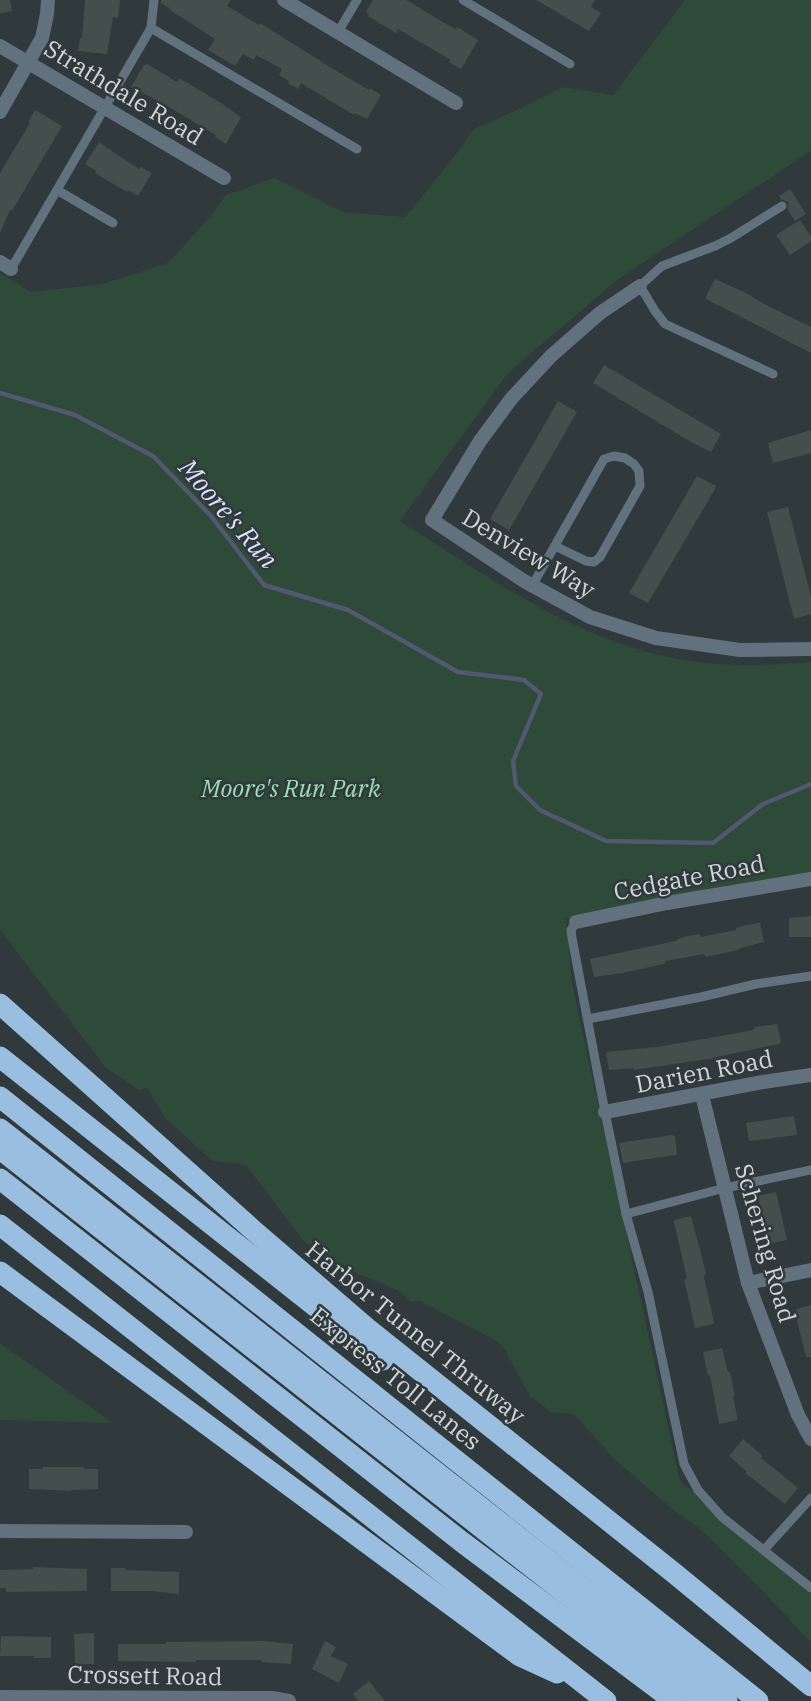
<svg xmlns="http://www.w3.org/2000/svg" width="811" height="1701" font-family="'IBM Plex Serif',serif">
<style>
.green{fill:#2e4a38}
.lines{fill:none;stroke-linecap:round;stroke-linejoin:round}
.stream{stroke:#535870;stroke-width:4.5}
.building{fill:#444e4d}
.service{stroke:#62717e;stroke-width:9}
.minor{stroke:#62717e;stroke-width:14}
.motorway{stroke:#9abedf;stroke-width:21}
.labels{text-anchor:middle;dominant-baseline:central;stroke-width:5;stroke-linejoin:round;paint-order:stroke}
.street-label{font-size:24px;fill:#d0d6d8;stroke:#30393c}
.park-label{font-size:24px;font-style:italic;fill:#9bdfb3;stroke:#30393c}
.water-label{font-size:26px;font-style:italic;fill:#dbe0fb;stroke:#30393c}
</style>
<rect width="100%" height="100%" fill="#30393c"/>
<g class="green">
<path d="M685,0H811V151L616,281L508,373L400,521C493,580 586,648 698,662C736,667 774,665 811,662V873L566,919L572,983L680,1481L811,1588V1643L761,1589L727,1555L700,1529L676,1512L616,1461L574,1414L551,1412L530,1396L507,1355V1351L495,1340L420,1301H410L399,1291L323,1259L301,1238L246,1165L212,1161L165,1118L147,1088L139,1090L106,1068L0,930V273L31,292L102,284L168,263L208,219L226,195L274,178L343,212L405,217L450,162L474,129L521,108L563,87L613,95Z"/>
<polygon points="0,1343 113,1423 0,1420"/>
</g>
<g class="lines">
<polyline class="stream" points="0,393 75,415 153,456 211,516 264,585 348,610 458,672 524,680 541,694 513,761 516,786 540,810 606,841 713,843 763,804 811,784"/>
</g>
<g class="building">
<polygon points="0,0 10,0 12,11 0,13"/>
<polygon points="85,0 120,0 118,18 113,17 107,54 78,51 80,38 82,38"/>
<polygon points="161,0 231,0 227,6 259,25 260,23 330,67 369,90 370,88 381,95 367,119 355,113 354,115 301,83 298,89 288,83 289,81 279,75 282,69 256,55 254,60 243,54 235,66 208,50 215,39 170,10 171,9 161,3"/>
<polygon points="373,0 406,0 456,30 457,27 478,40 461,69 449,62 451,60 398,29 396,33 368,16 369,14 366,12"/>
<polygon points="536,0 595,0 591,7 601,13 589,31"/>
<polygon points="147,64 177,82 179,78 221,103 241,117 226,144 215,137 216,135 164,104 131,87 144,65"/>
<polygon points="35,110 62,126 12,211 10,210 0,233 0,173 30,123 28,122"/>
<polygon points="99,142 119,156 139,169 141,167 152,173 138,196 128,190 127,192 95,173 96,171 85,164"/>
<polygon points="790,189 806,214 795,221 788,210 788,202 781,199 779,196"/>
<polygon points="800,220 811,237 811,241 790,255 776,235"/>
<polygon points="715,279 746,293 764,304 811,327 811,353 708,300 705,298"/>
<polygon points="604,365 721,434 711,452 691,442 593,383"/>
<polygon points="558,401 577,412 509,530 490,519"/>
<polygon points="811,430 811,453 773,463 768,443"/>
<polygon points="697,476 716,486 715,489 648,603 629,593"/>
<polygon points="788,507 811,597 811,614 794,619 767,512"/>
<polygon points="811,916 811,937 789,937 789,918"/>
<polygon points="758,923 760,923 764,942 740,948 738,950 706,957 704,954 666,961 664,964 622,973 594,977 590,959 676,941 678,939 688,936 700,934 701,937 736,930 736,928 738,927"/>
<polygon points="777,1024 781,1042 778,1044 708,1059 634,1070 633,1068 609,1070 606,1052 657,1047 727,1035 753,1030 755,1027"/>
<polygon points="794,1116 797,1135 749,1141 746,1123"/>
<polygon points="672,1135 675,1136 677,1154 675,1155 623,1163 619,1143"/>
<polygon points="776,1192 787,1240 768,1244 758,1196"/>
<polygon points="691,1216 706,1273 704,1277 714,1322 713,1324 695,1328 685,1283 684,1280 687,1279 674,1222 674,1220"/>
<polygon points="811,1305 811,1357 806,1357 795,1312 796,1309"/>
<polygon points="722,1348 728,1372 730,1372 735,1396 733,1396 738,1420 719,1424 710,1375 708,1376 703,1352"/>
<polygon points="743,1439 763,1456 761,1458 798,1488 785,1504 745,1473 747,1472 729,1456"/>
<polygon points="43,1467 84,1467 84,1469 98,1469 98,1489 71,1490 71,1491 29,1489 29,1469 43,1469"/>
<polygon points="33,1567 87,1569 87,1591 6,1592 6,1588 0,1588 0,1570 33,1569"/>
<polygon points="111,1568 125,1568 125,1570 179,1572 179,1594 152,1591 111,1591"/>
<polygon points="94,1633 94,1664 75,1664 74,1634"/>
<polygon points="1,1636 51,1637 51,1658 34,1658 34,1656 0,1656"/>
<polygon points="263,1641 293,1644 291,1664 261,1662 261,1660 196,1660 196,1662 118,1661 118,1644 166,1644 166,1642"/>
<polygon points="325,1641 336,1647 331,1656 348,1664 339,1683 312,1669"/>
<polygon points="369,1681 385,1701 358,1701 353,1694"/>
</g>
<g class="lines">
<g class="service">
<polyline points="154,0 151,28 357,149"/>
<polyline points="463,0 570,64"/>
<polyline points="338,32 357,0"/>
<polyline points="57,190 113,223"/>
<polyline points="11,269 151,28"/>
<polyline points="773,374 665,324 655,311 640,286 662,266 715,246 731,238 782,206"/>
<polyline points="532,586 604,459 614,456 625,458 634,464 639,471 640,486 600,557 594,562 586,561 555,546"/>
<polyline points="576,922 571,930 572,938 605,1112 626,1214 648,1292 684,1464 698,1490 722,1517 811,1588"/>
<polyline points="588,1019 701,997 756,984 811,976"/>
<polyline points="626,1214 725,1188 811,1170"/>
<polyline points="764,1550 811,1498"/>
</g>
<g class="minor">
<polyline points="284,0 456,103"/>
<polyline points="0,46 224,178"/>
<polyline points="0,112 42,38 47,14 48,0"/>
<polyline points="0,262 11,269"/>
<polyline points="640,286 600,313 551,356 511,399 480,441 432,520 524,581 590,617 656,638 740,650 811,649"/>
<polyline points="576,922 667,903 811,879"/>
<polyline points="702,1095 748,1283 798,1415 811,1439"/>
<polyline points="605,1112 763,1082 811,1075"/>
<polyline points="748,1283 811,1270"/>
<polyline points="0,1531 186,1532"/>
<polyline points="0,1697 272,1698 289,1701"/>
</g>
<g class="motorway">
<polyline points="0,1004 253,1230 368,1329 674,1573 811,1686"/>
<polyline points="0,1057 383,1360"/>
<polyline points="0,1097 758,1701"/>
<polyline points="0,1129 727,1701"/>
<polyline points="0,1149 702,1701"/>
<polyline points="0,1179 462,1542 674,1701"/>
<polyline points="0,1225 606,1701"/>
<polyline points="0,1272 520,1656 557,1673"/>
</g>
</g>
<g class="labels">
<g class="street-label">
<text transform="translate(124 92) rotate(31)">Strathdale Road</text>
<text transform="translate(529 553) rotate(31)">Denview Way</text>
<text transform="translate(689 877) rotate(-11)">Cedgate Road</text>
<text transform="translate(704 1071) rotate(-11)">Darien Road</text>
<text transform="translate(766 1243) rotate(74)">Schering Road</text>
<text transform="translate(416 1332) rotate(39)">Harbor Tunnel Thruway</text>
<text transform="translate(396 1378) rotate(39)">Express Toll Lanes</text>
<text transform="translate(145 1675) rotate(1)">Crossett Road</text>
</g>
<g class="park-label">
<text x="291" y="788">Moore's Run Park</text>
</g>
<g class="water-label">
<text transform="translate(229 513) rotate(49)">Moore's Run</text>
</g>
</g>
</svg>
